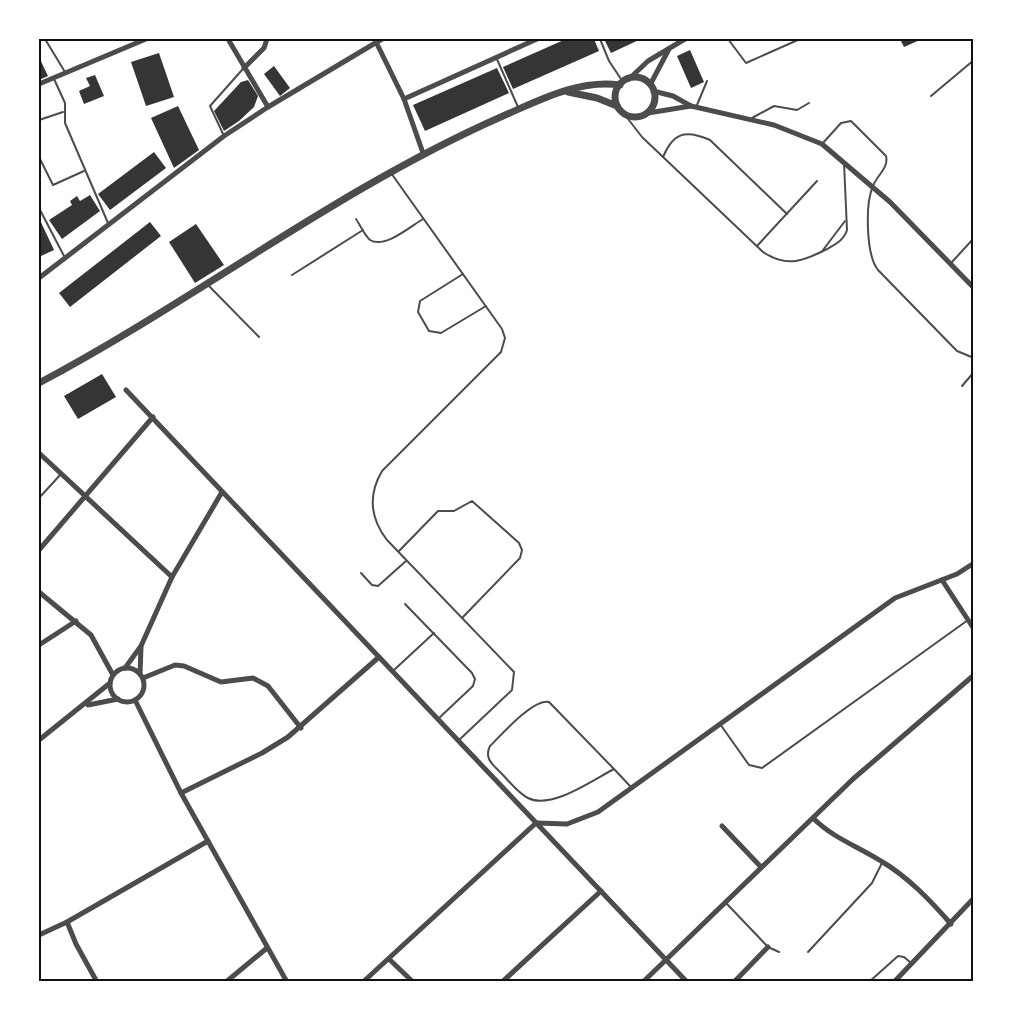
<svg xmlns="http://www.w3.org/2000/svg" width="1013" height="1021" font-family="'Work Sans',sans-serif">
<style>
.building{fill:#353535}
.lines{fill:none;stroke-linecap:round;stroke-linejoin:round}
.service{stroke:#4c4c4c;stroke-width:2}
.minor{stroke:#4c4c4c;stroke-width:5}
.tertiary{stroke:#4c4c4c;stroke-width:7}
.neatline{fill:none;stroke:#111;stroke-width:2}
</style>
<rect width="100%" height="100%" fill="#fff"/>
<g class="building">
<polygon points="566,39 594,39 599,51 513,89 503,67"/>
<polygon points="604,39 641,39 611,53"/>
<polygon points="900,39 922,39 904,47"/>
<polygon points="690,50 704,82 691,88 677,56"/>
<polygon points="159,53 174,97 146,106 131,62"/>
<polygon points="39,57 48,76 39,80"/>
<polygon points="274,66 290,88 280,96 264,74"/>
<polygon points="497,68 509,93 425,131 413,105"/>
<polygon points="95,75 104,96 84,104 79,91 90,86 86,78"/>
<polygon points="248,80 258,96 254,107 239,121 224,131 214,111 241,82"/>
<polygon points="178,106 199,150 174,168 151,118"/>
<polygon points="154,152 166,168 110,210 98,194"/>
<polygon points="90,195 100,211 62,239 49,220 72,205 70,201 77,196 80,201"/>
<polygon points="39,218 54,250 39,257"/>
<polygon points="150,222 161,236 70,307 59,293"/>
<polygon points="196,224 224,265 195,283 169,242"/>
<polygon points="102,374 116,397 78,419 64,396"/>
</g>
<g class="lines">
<g class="service">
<polyline points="45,39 65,72"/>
<polyline points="600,39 609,61 623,82"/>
<polyline points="728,39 746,63 800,39"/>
<polyline points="496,57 518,107"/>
<polyline points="54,79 65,103 65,123 108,223"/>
<polyline points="931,96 974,60"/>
<polyline points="697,105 707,81"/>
<path d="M625,115L642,137L763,252C787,268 804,261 827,249C836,244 844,240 847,230L844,163"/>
<polyline points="752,118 774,106 797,110 809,103"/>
<polyline points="39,120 63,112"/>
<polyline points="224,136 210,106 242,70"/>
<path d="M822,144L841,123L851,121L886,156C889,168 877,175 873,186C865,204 866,255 878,270L957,351L974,358"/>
<polyline points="39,157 53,185 84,171"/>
<path d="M663,157C673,133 685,129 710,140L787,214"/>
<path d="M391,173L502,329L505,338L501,352L382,471C368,495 370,518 387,540L514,672L512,690L458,741"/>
<polyline points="39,208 64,256"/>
<path d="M356,219C360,225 365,236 370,240C385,249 411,226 423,219"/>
<polyline points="757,246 817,181"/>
<polyline points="823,250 845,221"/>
<polyline points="952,262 974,238"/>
<polyline points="463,274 420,301 418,312 429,331 441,333 486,306"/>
<polyline points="292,275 363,230"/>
<polyline points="208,285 259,337"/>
<polyline points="962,386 974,372"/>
<polyline points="974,474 974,482"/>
<polyline points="39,498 61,474"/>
<polyline points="399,551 438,511 454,511 472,501 519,543 522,550 520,558 463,617"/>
<polyline points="361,573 372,585 378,586 406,561"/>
<polyline points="405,604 472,673 475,679 473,686 438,719"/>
<polyline points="394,670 434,633"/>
<polyline points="720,724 749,765 762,768 968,620"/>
<path d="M614,769C593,780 551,810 528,798C518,793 509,781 501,773C492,764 484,758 490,746C502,734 534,698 549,702L614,769L630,786"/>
<polyline points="727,904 768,947 779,952"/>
<polyline points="808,952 872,883 882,863"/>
<polyline points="869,982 898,956 904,957 911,963"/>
</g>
<g class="minor">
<polyline points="228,39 268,107"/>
<polyline points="377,44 404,99 423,153"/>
<polyline points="244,68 264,48 267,39"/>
<polyline points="629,79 648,61 685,39"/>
<polyline points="39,84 146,39"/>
<polyline points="650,85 669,49"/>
<polyline points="653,91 673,96 691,106"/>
<polyline points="404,99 537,39"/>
<polyline points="648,113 691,106 774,125 822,144 890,202 974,288"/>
<polyline points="39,278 224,136 268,107 382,39"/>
<polyline points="126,390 687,982"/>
<polyline points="39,453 172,577"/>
<polyline points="39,550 153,417"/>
<polyline points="942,580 974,629"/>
<polyline points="39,592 91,635 113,675"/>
<polyline points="39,645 76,621"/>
<circle cx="127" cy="685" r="17"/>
<polyline points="125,668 141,646 172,577 222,492"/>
<polyline points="140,674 141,647"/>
<polyline points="143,678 175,665 184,666 221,682 253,678 268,686 301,728"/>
<polyline points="135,700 181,793 287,982"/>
<polyline points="88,705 118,699"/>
<polyline points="39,740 110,683"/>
<polyline points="181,793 262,753 288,737 379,657"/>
<path d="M813,818C833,838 857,846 881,861C908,877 930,900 951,924"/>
<polyline points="537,823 567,824 598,812 895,598 957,574 974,563"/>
<polyline points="722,826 761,867"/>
<polyline points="67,922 76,944 97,982"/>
<polyline points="39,935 67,922 208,841"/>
<polyline points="389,959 413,982"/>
<polyline points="226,982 267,948"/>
<polyline points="363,982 536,823"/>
<polyline points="502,982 601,891"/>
<polyline points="643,982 853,779 974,675"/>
<polyline points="734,982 768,947"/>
<polyline points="894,982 974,898"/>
</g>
<g class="tertiary">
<circle cx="635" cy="97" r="20"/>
<polyline points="568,92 597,98 617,106"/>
<path d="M39,383C197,299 339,188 503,116C540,100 579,79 620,85"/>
</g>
</g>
<rect width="1013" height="1021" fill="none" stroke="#ffffff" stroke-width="81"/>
<rect x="40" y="40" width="932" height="940" class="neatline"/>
</svg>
